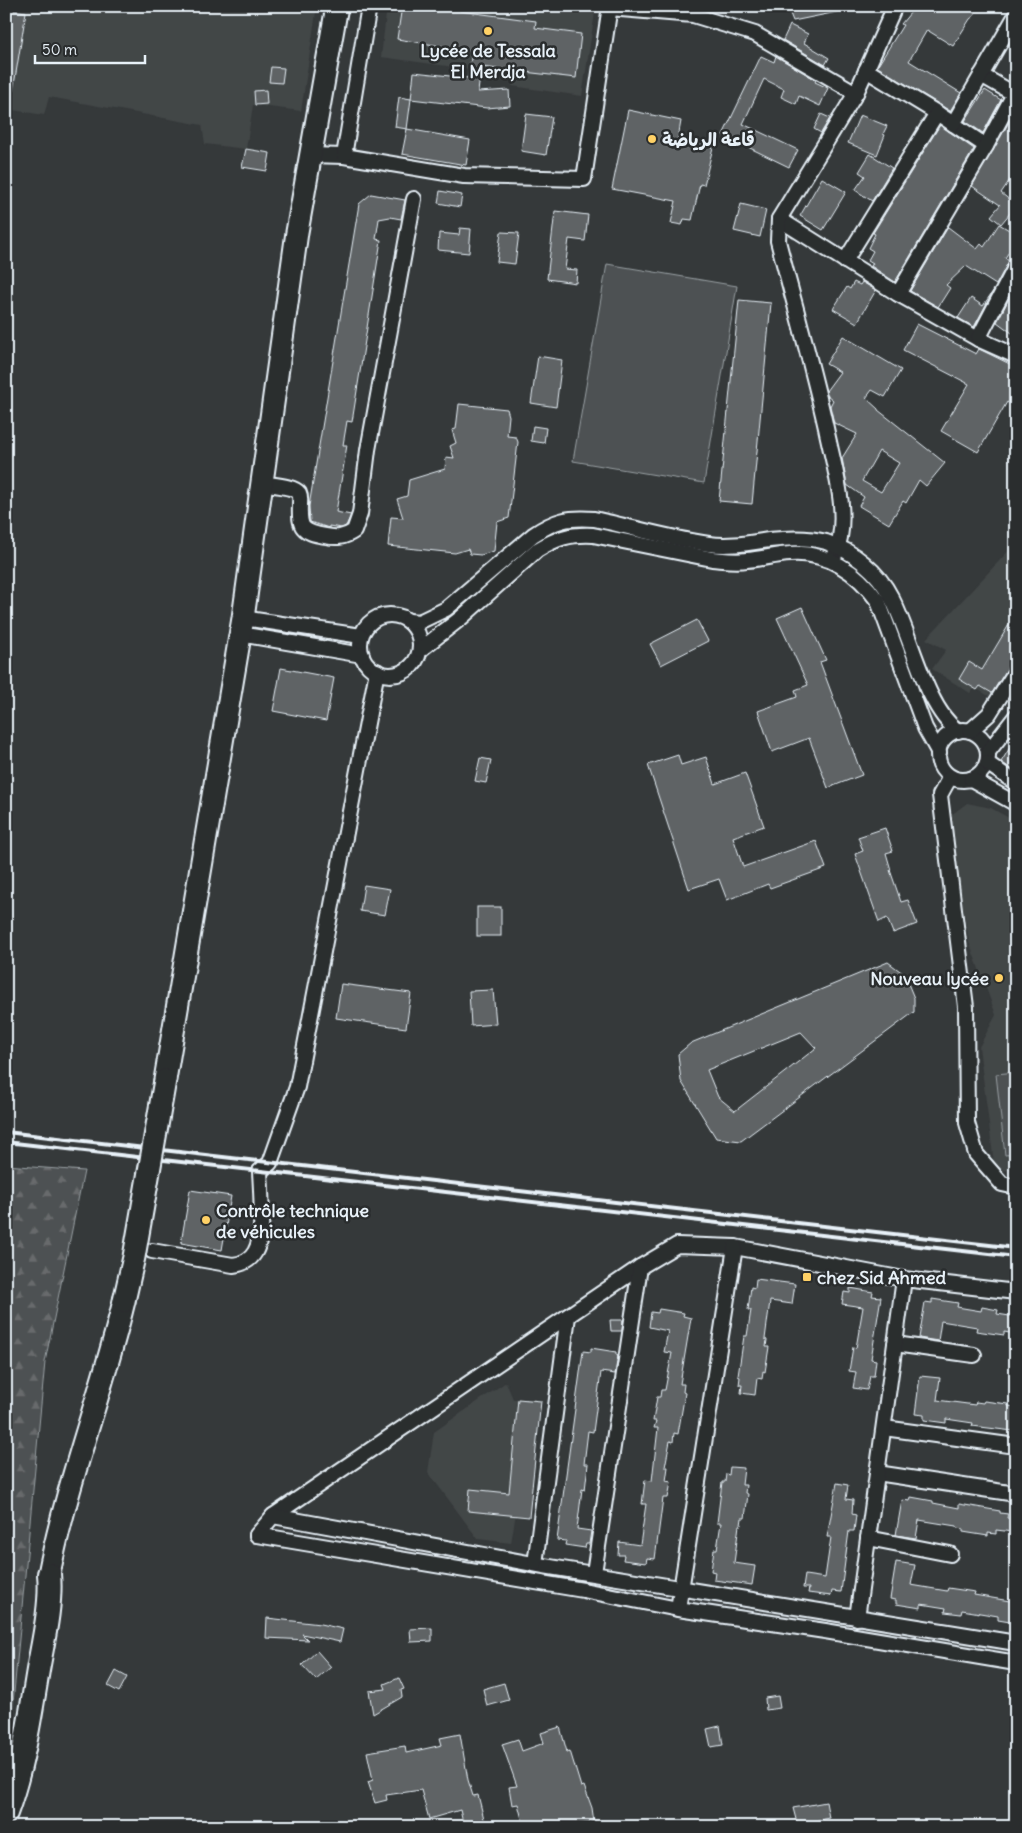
<svg xmlns="http://www.w3.org/2000/svg" width="1022" height="1833" font-family="Delius,'Playpen Sans Arabic',sans-serif">
<style>
.built{fill:#424647}
.forest{fill:url(#forest-firs);stroke:#9aa1a5}
.pitch{fill:#4d5152;stroke:#9aa1a5}
.building{fill:#5f6365;stroke:#e8f1f8;fill-rule:evenodd}
.lines{fill:none;stroke-linecap:round;stroke-linejoin:round}
.minor-casing{stroke:#e8f1f8;stroke-width:18}
.primary-casing{stroke:#e8f1f8;stroke-width:25}
.trunk-casing{stroke:#e8f1f8;stroke-width:26}
.minor{stroke:#2a2d2e;stroke-width:14}
.primary{stroke:#2a2d2e;stroke-width:21}
.trunk{stroke:#2a2d2e;stroke-width:22}
.rail{stroke:#e8f1f8;stroke-width:4}
.primary-bridge-casing{stroke:#e8f1f8;stroke-width:25;stroke-linecap:butt}
.primary-bridge{stroke:#2a2d2e;stroke-width:21}
.poi-dot{fill:#ffd166;stroke:#2a2d2e;stroke-width:2}
.labels{text-anchor:middle;dominant-baseline:central;stroke-width:5;stroke-linejoin:round;paint-order:stroke}
.poi-label{font-size:18px;font-weight:bold;fill:#e8f1f8;stroke:#2a2d2e;text-anchor:start}
</style>
<defs>
<pattern id="forest-firs" width="22" height="20" patternUnits="userSpaceOnUse" patternTransform="scale(1.25)"><rect width="22" height="20" fill="#4d5152"/><path d="M5 1l3.5 6h-7zM16 11l3.5 6h-7z" fill="#676a6c"/></pattern>
</defs>
<rect width="100%" height="100%" fill="#35393a"/>
<filter id="ink" filterUnits="userSpaceOnUse"><feTurbulence type="fractalNoise" baseFrequency=".02" numOctaves="2"/><feDisplacementMap in="SourceGraphic" scale="10" xChannelSelector="R" yChannelSelector="G"/><feConvolveMatrix kernelMatrix="1 2 1 2 8 2 1 2 1" color-interpolation-filters="sRGB"/></filter>
<g filter="url(#ink)">
<g class="built">
<polygon points="6,6 317,6 301,111 253,105 246,149 205,144 202,125 49,97 44,115 6,109"/>
<polygon points="387,6 596,6 582,96 512,86 513,75 381,57"/>
<polygon points="1016,543 1016,651 989,696 975,688 970,693 932,669 946,650 926,639"/>
<polygon points="967,803 991,808 1016,822 1016,1170 995,1171 979,1047 996,1015 969,942 947,818"/>
<polygon points="506,1382 513,1399 535,1399 511,1543 478,1539 428,1472 434,1432"/>
</g>
<polygon class="forest" points="6,1165 84,1171 45,1362 10,1735 6,1739"/>
<g class="pitch">
<polygon points="607,264 737,286 704,483 573,461"/>
<polygon points="1016,1072 1016,1154 1005,1155 996,1074"/>
</g>
<g class="building">
<polygon points="402,6 461,6 460,11 536,21 535,28 581,34 576,78 481,67 478,92 509,90 510,106 487,108 411,99 414,72 468,78 472,51 397,39"/>
<polygon points="787,6 836,6 837,12 793,21"/>
<polygon points="916,6 969,6 975,15 970,19 953,46 927,30 909,61 961,93 950,111 877,67 903,25 901,24"/>
<polygon points="6,9 26,12 13,91 6,91"/>
<polygon points="790,25 808,34 804,43 829,58 825,65 783,40"/>
<polygon points="761,56 774,62 776,56 816,80 815,82 828,88 820,106 799,96 796,104 781,97 784,89 764,79 743,124 798,150 789,167 723,135"/>
<polygon points="271,67 284,68 282,83 269,82"/>
<polygon points="266,90 267,104 255,105 254,91"/>
<polygon points="985,90 1001,100 983,133 965,121"/>
<polygon points="399,97 411,99 407,129 395,127"/>
<polygon points="628,110 681,121 678,138 713,147 704,185 700,184 692,220 684,219 682,225 671,223 676,201 612,189"/>
<polygon points="1016,110 1016,171 1001,193 1016,205 1016,215 1011,212 1001,224 991,216 1000,205 972,186"/>
<polygon points="526,114 552,117 546,155 521,151"/>
<polygon points="821,114 830,118 821,133 814,129"/>
<polygon points="860,115 887,126 883,134 885,135 877,155 848,143"/>
<polygon points="940,125 974,149 895,282 871,266 873,263 868,260 873,251 868,248 875,234 873,233"/>
<polygon points="407,129 470,140 466,165 402,154"/>
<polygon points="246,149 270,153 267,171 242,167"/>
<polygon points="870,154 892,168 872,201 855,190 865,176 859,172"/>
<polygon points="822,178 846,192 823,230 800,216"/>
<polygon points="440,191 462,195 460,207 438,203"/>
<polygon points="371,194 405,200 401,219 390,217 379,219 376,239 381,240 352,422 347,421 343,445 347,445 336,512 351,515 346,526 341,528 329,526 329,528 310,522 309,506 359,204"/>
<polygon points="741,204 766,210 760,237 734,231"/>
<polygon points="555,211 588,215 585,241 569,239 565,269 577,270 576,283 547,279"/>
<polygon points="999,224 1016,234 1016,241 1005,258 1009,261 996,285 966,266 946,285 950,288 938,307 910,291 948,227 977,249 981,244 984,247"/>
<polygon points="460,228 471,229 469,253 438,250 439,233 459,235"/>
<polygon points="501,232 519,233 515,264 497,262"/>
<polygon points="854,282 860,285 862,282 876,290 857,323 833,309 847,287 850,289"/>
<polygon points="1016,285 1016,336 997,322"/>
<polygon points="995,288 974,327 958,318 971,298 983,306"/>
<polygon points="739,300 771,303 752,504 719,501"/>
<polygon points="917,324 976,354 979,349 1016,367 1016,408 1007,402 978,452 941,431 969,384 903,350"/>
<path d="M843,336L901,370L885,397L872,390L866,398L878,409V410L945,463L926,486L919,480L906,503L903,501L889,524L859,506L864,497L847,485L842,458L857,434L834,423L830,406L833,400L827,395L826,391L840,372L826,364ZM879,451L899,463L881,492L862,481Z"/>
<polygon points="538,356 562,360 556,407 531,403"/>
<polygon points="459,404 507,409 509,416 507,436 516,437 518,442 509,518 497,522 494,551 481,555 470,554 468,549 455,553 388,546 391,517 403,518 397,499 407,496 409,480 445,469 446,457 454,458 450,446 456,443 452,430 456,429"/>
<polygon points="533,426 546,428 544,443 531,441"/>
<polygon points="802,607 826,660 820,662 862,775 828,788 809,738 772,752 758,711 797,697 795,690 808,685 777,618"/>
<polygon points="1016,613 1016,661 1009,666 992,693 980,686 977,690 959,679 969,662 982,670"/>
<polygon points="697,620 708,641 661,665 650,644"/>
<polygon points="281,668 334,678 326,721 273,711"/>
<polygon points="1016,738 1016,772 1001,762"/>
<polygon points="678,755 681,765 706,757 715,784 745,773 764,826 733,837 743,867 816,841 826,868 770,888 768,884 727,900 719,879 689,889 648,765"/>
<polygon points="480,758 491,760 486,783 475,781"/>
<polygon points="885,828 893,851 886,853 891,870 890,870 901,902 908,900 917,924 893,933 887,918 879,922 855,854 863,851 858,837"/>
<polygon points="364,885 390,889 385,915 360,911"/>
<rect x="477" y="907" width="24" height="29"/>
<path d="M888,962L904,974L914,998V1012L741,1141L716,1138L681,1081L678,1054L691,1043ZM801,1032L816,1048L735,1111L718,1097L707,1070Z"/>
<polygon points="341,984 411,993 406,1028 336,1018"/>
<polygon points="493,990 496,1024 471,1026 469,991"/>
<polygon points="190,1190 231,1196 222,1250 181,1243"/>
<polygon points="756,1279 795,1284 792,1304 770,1301 765,1339 767,1340 766,1347 769,1347 765,1372 763,1371 762,1379 757,1378 755,1395 741,1393 742,1385 739,1385 740,1377 738,1376 744,1336 747,1336 751,1310 748,1310 751,1287 755,1288"/>
<polygon points="850,1288 873,1292 872,1296 881,1297 871,1359 876,1360 874,1376 870,1376 867,1390 853,1388 856,1372 849,1371 853,1347 856,1348 863,1307 842,1304 844,1292 850,1293"/>
<polygon points="932,1299 958,1303 957,1307 981,1311 982,1307 998,1310 997,1314 1016,1317 1016,1334 1004,1332 1004,1335 976,1331 977,1327 941,1321 938,1341 919,1338 925,1302 932,1303"/>
<polygon points="659,1309 684,1313 683,1316 691,1318 680,1384 684,1384 683,1392 685,1393 678,1434 674,1433 673,1442 670,1441 665,1467 668,1467 666,1481 671,1482 668,1498 663,1498 655,1559 647,1558 646,1563 623,1560 624,1555 618,1555 619,1542 640,1545 646,1504 642,1504 645,1480 652,1481 658,1428 654,1428 656,1421 653,1421 657,1397 660,1397 661,1390 665,1390 672,1353 664,1352 668,1331 649,1327 651,1312 658,1313"/>
<polygon points="610,1320 623,1320 622,1331 611,1331"/>
<polygon points="591,1348 616,1352 616,1355 618,1355 615,1374 601,1372 593,1432 588,1431 584,1464 588,1464 585,1490 582,1489 577,1529 591,1531 589,1544 586,1544 585,1548 565,1545 566,1541 557,1540 583,1351 591,1352"/>
<polygon points="920,1376 940,1378 937,1400 975,1405 976,1402 983,1403 984,1401 1008,1404 1008,1406 1016,1407 1016,1429 1013,1429 1013,1431 972,1426 973,1423 946,1419 946,1423 924,1420 924,1415 915,1414"/>
<polygon points="518,1399 541,1401 529,1517 468,1511 470,1489 509,1493"/>
<polygon points="730,1467 744,1468 742,1485 746,1485 745,1493 748,1494 745,1518 742,1518 741,1525 739,1525 734,1563 755,1566 752,1585 714,1580 715,1572 711,1571 714,1549 717,1549 721,1523 717,1523 722,1482 725,1482 726,1474 729,1475"/>
<polygon points="837,1483 848,1485 846,1499 853,1500 852,1514 856,1515 854,1531 849,1531 841,1592 832,1591 831,1596 808,1593 809,1588 803,1588 805,1575 825,1578 831,1537 827,1537"/>
<polygon points="911,1497 933,1501 933,1503 959,1508 959,1504 1000,1511 1000,1513 1008,1514 1007,1518 1015,1519 1013,1532 996,1530 996,1534 988,1533 988,1536 963,1532 963,1529 957,1528 956,1526 919,1520 916,1538 896,1535 902,1500 910,1501"/>
<polygon points="896,1562 915,1565 911,1585 947,1591 948,1588 975,1592 974,1595 1016,1602 1016,1623 998,1620 998,1616 962,1610 961,1614 945,1612 946,1608 921,1604 921,1608 896,1604 896,1600 890,1599"/>
<polygon points="267,1618 320,1624 343,1629 340,1642 302,1634 308,1640 266,1638"/>
<polygon points="432,1628 432,1641 411,1642 410,1629"/>
<polygon points="317,1651 331,1667 316,1680 302,1665"/>
<polygon points="116,1671 127,1677 119,1692 108,1686"/>
<polygon points="399,1678 404,1689 401,1690 402,1697 373,1714 369,1691 386,1689 384,1684"/>
<polygon points="504,1683 509,1700 487,1706 483,1689"/>
<polygon points="778,1696 780,1708 766,1710 765,1698"/>
<polygon points="720,1726 723,1745 711,1747 707,1729"/>
<polygon points="560,1727 567,1752 570,1751 581,1787 584,1786 592,1808 594,1822 572,1825 573,1827 524,1827 518,1804 512,1805 509,1787 517,1786 502,1744 518,1739 522,1751 544,1743 541,1733"/>
<polygon points="460,1734 468,1780 473,1796 478,1795 486,1827 464,1827 460,1810 429,1819 421,1790 386,1795 387,1800 375,1803 368,1782 373,1780 367,1752 405,1746 406,1753 442,1745 440,1738"/>
<polygon points="826,1802 829,1818 814,1821 815,1826 798,1827 793,1808"/>
</g>
<g class="lines">
<defs>
<g id="minor">
<polyline points="609,8 693,15 755,34 856,93"/>
<polyline points="866,70 937,113 986,146"/>
<polyline points="981,75 1016,95"/>
<polyline points="953,124 1016,15"/>
<polyline points="310,155 344,156 464,176 584,179 610,6"/>
<polyline points="344,156 369,6"/>
<polyline points="779,219 898,294 978,339"/>
<polyline points="845,261 937,113"/>
<polyline points="1016,266 978,339 1016,356"/>
<polyline points="898,294 986,146 1014,94"/>
<path d="M262,483C271,485 294,486 299,493C301,497 300,501 300,505C299,528 302,532 325,536C336,538 344,538 354,531L360,514L368,450L414,199"/>
<path d="M835,555C851,516 834,468 826,428C812,365 794,303 778,241L779,219L856,93L895,6"/>
<circle cx="390" cy="645" r="30"/>
<polyline points="243,618 361,636"/>
<path d="M409,621L419,622L446,609L533,535C555,520 568,517 594,519C632,527 671,539 709,544C729,547 749,543 769,540C787,538 809,537 826,542C853,551 878,571 891,597C911,633 925,708 958,731"/>
<polyline points="240,634 362,655"/>
<path d="M420,650L461,618L537,550C557,538 569,534 593,535L712,559C724,560 736,562 747,560C761,559 775,555 790,554C827,551 857,572 878,601L925,728L939,753"/>
<circle cx="963" cy="755" r="25"/>
<polyline points="970,731 989,714 1016,671"/>
<polyline points="988,752 1016,716"/>
<polyline points="987,763 1016,783"/>
<polyline points="950,777 940,795 966,1007 967,1123 976,1154 1002,1184 1016,1187"/>
<polyline points="971,779 1016,804"/>
<path d="M152,1251L233,1265C242,1264 250,1261 255,1252C265,1235 261,1192 260,1171L270,1163L297,1087L377,671"/>
<polyline points="895,1344 974,1355"/>
<polyline points="884,1428 1016,1446"/>
<polyline points="877,1473 1016,1494"/>
<polyline points="273,1516 640,1267 677,1245 735,1247 904,1279 1016,1292"/>
<polyline points="257,1535 273,1516 544,1566 1016,1643"/>
<polyline points="257,1535 583,1590 678,1609 825,1631 1016,1663"/>
<polyline points="868,1538 950,1554"/>
<polyline points="535,1564 568,1316"/>
<polyline points="594,1573 640,1267"/>
<polyline points="678,1609 735,1247"/>
<polyline points="857,1618 904,1279"/>
</g>
<g id="primary">
<polyline points="165,1080 243,618 297,232 337,6"/>
<path d="M49,1574C67,1482 102,1393 124,1301"/>
</g>
<path id="trunk" d="M6,1813C23,1767 30,1718 38,1670C43,1642 52,1603 49,1574"/>
</defs>
<use href="#minor" class="minor-casing"/>
<use href="#primary" class="primary-casing"/>
<use href="#trunk" class="trunk-casing"/>
<use href="#minor" class="minor"/>
<use href="#primary" class="primary"/>
<use href="#trunk" class="trunk"/>
<g class="rail">
<polyline points="6,1132 1016,1248"/>
<polyline points="6,1142 1016,1257"/>
</g>
<defs>
<polyline id="primary-bridge" points="124,1301 134,1257 165,1080"/>
</defs>
<use href="#primary-bridge" class="primary-bridge-casing"/>
<use href="#primary-bridge" class="primary-bridge"/>
</g>
</g>
<g class="poi-dot">
<circle cx="488" cy="31" r="5"/>
<circle cx="652" cy="139" r="5"/>
<circle cx="999" cy="978" r="5"/>
<circle cx="206" cy="1220" r="5"/>
<rect x="802" y="1272" width="10" height="10" rx="2.5"/>
</g>
<g class="labels">
<g class="poi-label">
<text x="488" y="50" text-anchor="middle">Lycée de Tessala<tspan x="488" dy="21">El Merdja</tspan></text>
<text x="662" y="139">قاعة الرياضة</text>
<text x="989" y="978" text-anchor="end">Nouveau lycée</text>
<text x="216" y="1210">Contrôle technique<tspan x="216" dy="21">de véhicules</tspan></text>
<text x="817" y="1277">chez Sid Ahmed</text>
</g>
</g>
<rect width="1022" height="1833" fill="none" stroke="#2a2d2e" stroke-width="25"/>
<rect x="12" y="12" width="997" height="1808" fill="none" stroke="#e8f1f8" stroke-width="2" filter="url(#ink)"/>
<path d="M35 55v8h110v-8" fill="none" stroke="#e8f1f8" stroke-width="2.5"/>
<text x="42" y="55" font-size="15" fill="#e8f1f8" stroke="#2a2d2e" stroke-width="4" paint-order="stroke">50 m</text>
</svg>
